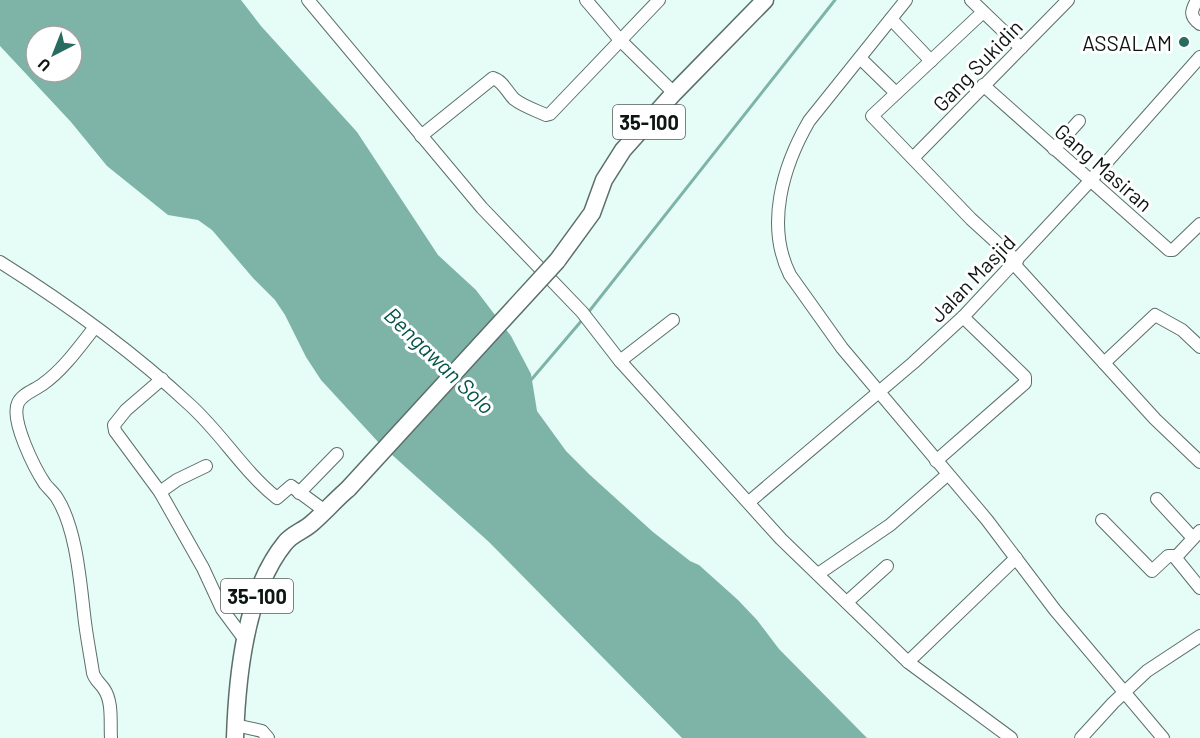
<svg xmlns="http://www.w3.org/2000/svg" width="1200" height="738" font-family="Barlow,sans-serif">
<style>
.water{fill:#7eb4a8;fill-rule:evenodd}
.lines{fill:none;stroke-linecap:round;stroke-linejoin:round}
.stream{stroke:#7eb4a8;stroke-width:3}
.minor-casing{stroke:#5b6f6a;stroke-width:14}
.major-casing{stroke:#5b6f6a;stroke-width:19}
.minor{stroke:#fff;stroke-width:12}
.major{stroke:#fff;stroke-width:16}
.major-bridge-casing{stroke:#5b6f6a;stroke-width:19;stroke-linecap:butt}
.major-bridge{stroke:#fff;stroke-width:16}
.poi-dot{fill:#276c5f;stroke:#fff;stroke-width:2}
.labels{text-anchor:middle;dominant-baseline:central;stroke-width:6;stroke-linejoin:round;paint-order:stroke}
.shield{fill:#fff;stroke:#565c5a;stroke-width:1.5}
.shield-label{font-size:20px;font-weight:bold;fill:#0e1614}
.poi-label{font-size:21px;fill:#0e1614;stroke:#fff;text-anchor:end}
.street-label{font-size:21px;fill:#0e1614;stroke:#fff}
.water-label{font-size:22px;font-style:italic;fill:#045348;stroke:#fff}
</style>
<rect width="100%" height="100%" fill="#e6fcf7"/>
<path class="water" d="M0,0H241L261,26L357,132L438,255L476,290L511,336L531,374L537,411L566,451L590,475L653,532L690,561L699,565L738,600L757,620L779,649L867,738H682L489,542L380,444L321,380L306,357L285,315L275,300L253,278L212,230L198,220L168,215L107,166L71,122L0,46ZM36,36H72V72H36Z"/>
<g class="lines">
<g class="stream">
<polyline points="587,314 835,0"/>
<polyline points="531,380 583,319"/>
</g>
<defs>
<g id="minor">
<polyline points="308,0 482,208 582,312 620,361 781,539 908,662 1011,738"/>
<polyline points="586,0 620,40 674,93"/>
<path d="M906,0L809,121C783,166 765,225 790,275L842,348L987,520L1055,610L1163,738"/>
<polyline points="971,0 1021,48"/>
<path d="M1197,0C1191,11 1189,16 1200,24"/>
<polyline points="983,12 872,116 971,219 1017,261"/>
<polyline points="891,19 931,61"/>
<polyline points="860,58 896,93"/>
<polyline points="983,85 1169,250 1173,250 1200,224"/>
<path d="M421,136L493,78C503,81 507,92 514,99C523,106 535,110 546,115L550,114L659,0"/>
<polyline points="1054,149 1079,121"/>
<polyline points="913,158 1068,0"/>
<path d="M0,262C67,304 132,351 190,405C222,434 244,472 277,498L291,486L325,511"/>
<polyline points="1014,264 1104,363 1155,315 1182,330 1200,347"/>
<path d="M95,327C80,346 63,370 43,384C35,390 22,394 18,403C10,420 35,469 45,484C49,489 54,493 57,498C76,528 80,580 84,614C86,634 90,653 93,673C95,680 100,683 104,689C113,702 110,723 111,738"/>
<polyline points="620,361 673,320"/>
<polyline points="1104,363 1155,419 1200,462"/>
<polyline points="162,379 126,410 114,425 115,431 160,492 203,568 222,609 245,640"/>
<polyline points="936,461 1025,383 1025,377 1021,373 963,317"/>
<polyline points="160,492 177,480 206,466"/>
<polyline points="299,493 337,454"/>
<polyline points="1157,499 1193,538"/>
<polyline points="749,502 913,363 963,317 1090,181 1200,57"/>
<polyline points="1102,520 1152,571 1168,556 1174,556 1200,588"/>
<polyline points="1176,557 1200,531"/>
<polyline points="818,574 890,525 947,475"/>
<polyline points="847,602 887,566"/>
<polyline points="908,662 1016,558"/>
<polyline points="235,725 262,731 268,738"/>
<polyline points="1081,738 1113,703 1147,671 1200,636"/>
</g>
<g id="major">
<polyline points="557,261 592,213 604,180 623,150 674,93 765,0"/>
<path d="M235,738C237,677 245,592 285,543C292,534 303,531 311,524C324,513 335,500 348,489"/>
</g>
</defs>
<use href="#minor" class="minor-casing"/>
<use href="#major" class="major-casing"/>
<use href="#minor" class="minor"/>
<use href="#major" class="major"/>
<defs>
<polyline id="major-bridge" points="348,489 557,261"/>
</defs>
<use href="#major-bridge" class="major-bridge-casing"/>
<use href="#major-bridge" class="major-bridge"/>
</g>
<circle class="poi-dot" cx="1184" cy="42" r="6"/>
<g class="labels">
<g class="shield">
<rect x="613" y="105" width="72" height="34" rx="4.5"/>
<rect x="221" y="579" width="72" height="34" rx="4.5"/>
</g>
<g class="shield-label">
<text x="649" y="122">35-100</text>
<text x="257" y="596">35-100</text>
</g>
<g class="poi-label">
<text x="1172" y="42">ASSALAM</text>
</g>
<g class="street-label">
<text transform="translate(977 65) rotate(-46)">Gang Sukidin</text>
<text transform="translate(1104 167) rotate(41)">Gang Masiran</text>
<text transform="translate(972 278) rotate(-46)">Jalan Masjid</text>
</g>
<g class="water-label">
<text transform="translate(440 360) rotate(44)">Bengawan Solo</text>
</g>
</g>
<g transform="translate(54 54) rotate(222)"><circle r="28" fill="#ffffff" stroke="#9fa2a1" stroke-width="1.5"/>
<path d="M0-4.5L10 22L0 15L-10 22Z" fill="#276c5f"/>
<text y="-9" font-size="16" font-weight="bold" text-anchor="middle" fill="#0e1614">U</text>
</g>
</svg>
